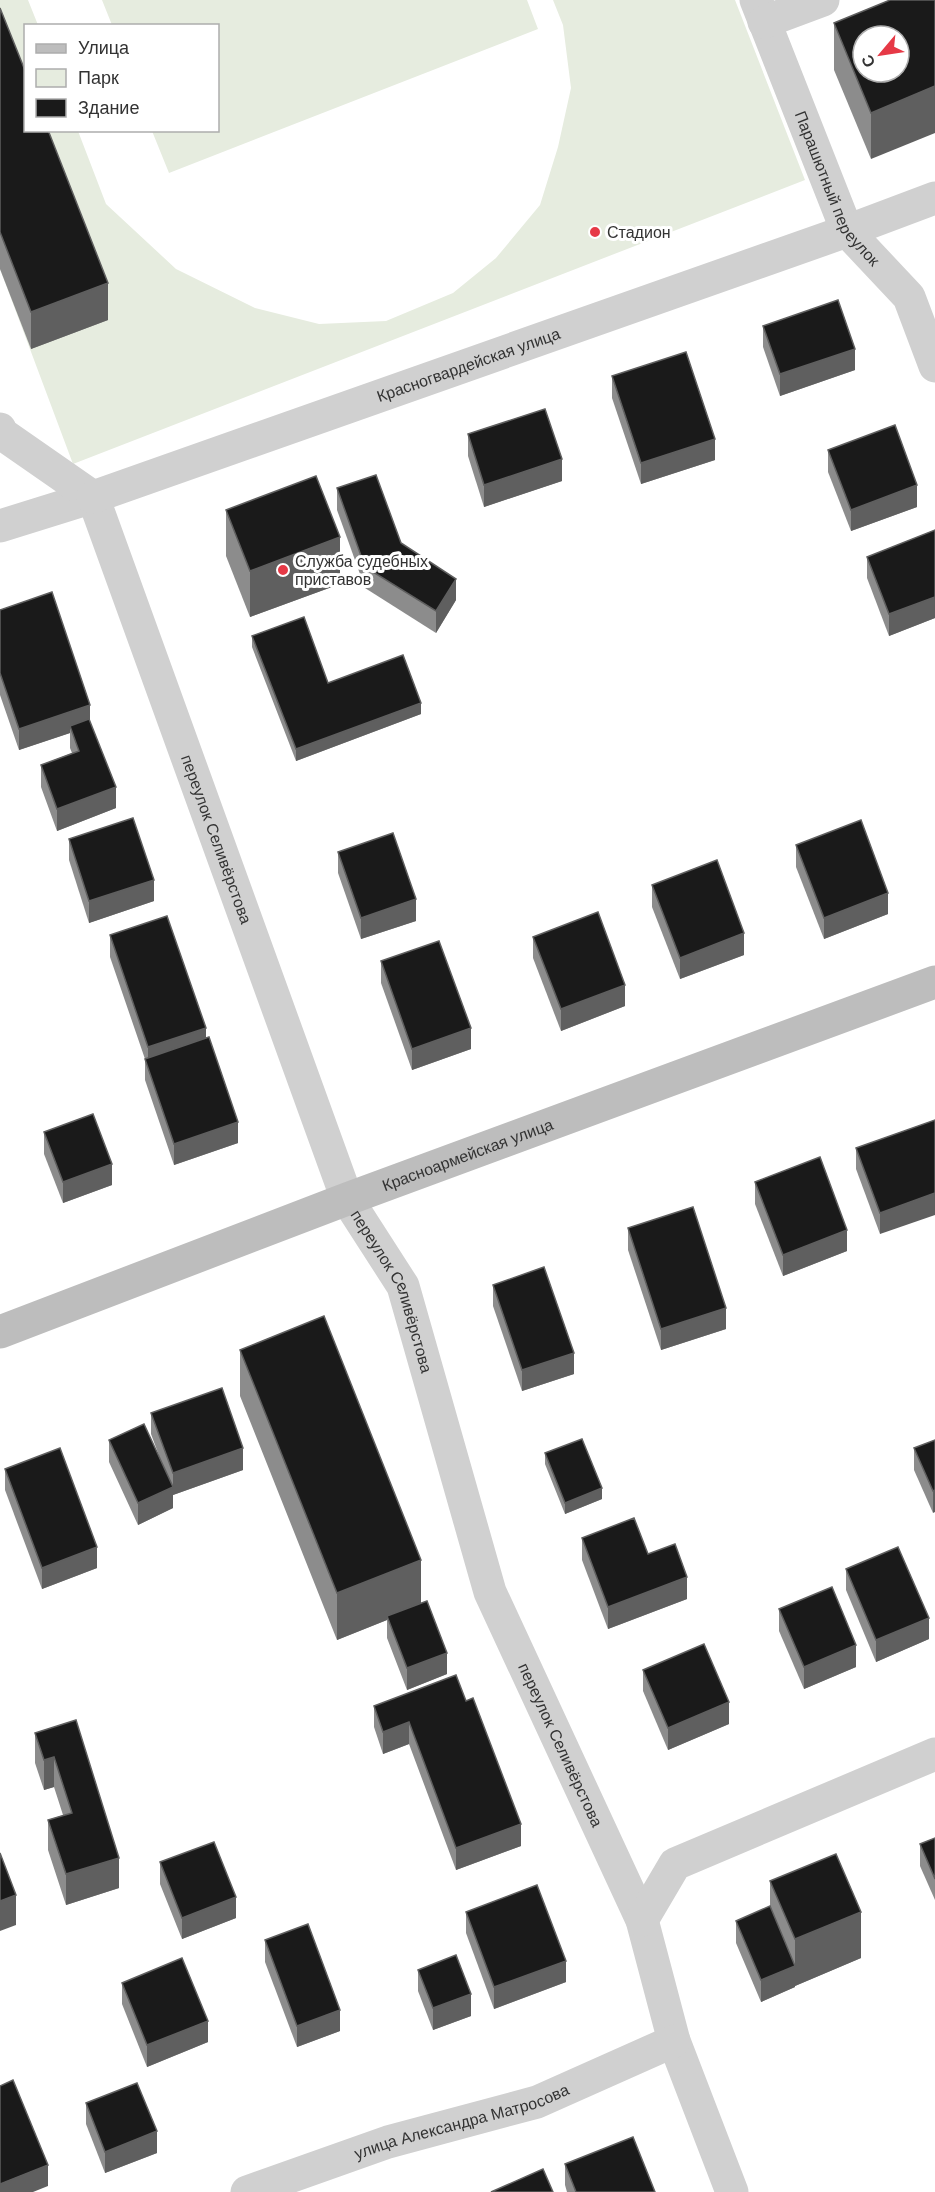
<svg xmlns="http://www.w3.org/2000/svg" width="935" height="2192" font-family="Helvetica,sans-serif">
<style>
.green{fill:#e6ecdf}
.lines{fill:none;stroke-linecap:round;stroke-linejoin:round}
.minor{stroke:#d0d0d0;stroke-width:33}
.tertiary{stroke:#d0d0d0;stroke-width:33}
.secondary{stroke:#bdbdbd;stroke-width:33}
.wall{fill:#8c8c8c}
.shaded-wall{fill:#5f5f5f}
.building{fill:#1a1a1a;stroke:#5f5f5f;stroke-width:1.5;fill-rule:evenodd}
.poi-dot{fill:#e63946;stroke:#fff;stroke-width:2}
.labels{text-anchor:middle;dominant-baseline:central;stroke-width:6;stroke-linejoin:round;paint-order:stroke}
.street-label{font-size:16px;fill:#333;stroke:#fff}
.poi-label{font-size:16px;fill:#333;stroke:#fff;text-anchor:start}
</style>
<rect width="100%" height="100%" fill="#fff"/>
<g class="green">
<polygon points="0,0 28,0 38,25 26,26 26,130 78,131 106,204 176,269 255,308 319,324 386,321 453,293 496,258 540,205 558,147 571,88 563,25 553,0 735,0 805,180 73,464 0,269"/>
<polygon points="102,0 527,0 538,29 169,173 152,131 218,130 218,26 112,25"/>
</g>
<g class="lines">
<g class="minor">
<path id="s1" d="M756,0L847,231L909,297L935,366"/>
<polyline points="764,22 823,0"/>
<polyline points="0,526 93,497"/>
<path id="s2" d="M347,1199L403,1286L490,1592L642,1920L674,2041L732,2192"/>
<polyline points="642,1920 675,1864 935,1754"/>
<path id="s3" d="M247,2192L388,2142L537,2102L674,2041"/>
</g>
<g class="tertiary">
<path id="s4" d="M0,429L1,433L93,497L347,1199"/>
<path id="s5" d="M93,497L847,231L935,198"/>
</g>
<path class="secondary" id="s6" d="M0,1332L347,1199L935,982"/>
</g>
<g class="wall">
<polygon points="890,0 871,159 834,70 834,23"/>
<polygon points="0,8 108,320 31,349 0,269"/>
<polygon points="763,326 855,370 780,396 763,347"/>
<polygon points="612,376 715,460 641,484 612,398"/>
<polygon points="468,434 562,481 484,507 468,456"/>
<polygon points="828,450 917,507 851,531 828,472"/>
<polygon points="337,488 401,543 456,600 436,633 365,588 337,510"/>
<polygon points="226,510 340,584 250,617 226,556"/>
<polygon points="935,530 935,618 889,636 867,578 867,557"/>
<polygon points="0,610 90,722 116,808 57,831 41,787 41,765 72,753 70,748 70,733 19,750 0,695"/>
<polygon points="252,636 328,683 421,714 296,761 252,647"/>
<polygon points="69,839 154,901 89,923 69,860"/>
<polygon points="796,845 888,914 824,939 796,867"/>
<polygon points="338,852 416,921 361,939 338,873"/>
<polygon points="652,885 744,955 680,979 652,907"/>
<polygon points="110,935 206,1038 238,1143 174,1165 145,1080 145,1059 110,957"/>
<polygon points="533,937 625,1006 561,1031 533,958"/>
<polygon points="381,961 471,1049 412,1070 381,983"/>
<polygon points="935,1120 880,1234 856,1169 856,1148"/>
<polygon points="44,1132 112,1185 63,1203 44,1154"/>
<polygon points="755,1182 847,1251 783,1276 755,1204"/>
<polygon points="628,1228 726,1329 661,1350 628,1250"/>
<polygon points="493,1285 574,1374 522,1391 493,1306"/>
<polygon points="240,1350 421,1603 447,1674 407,1690 387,1638 387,1620 337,1640 240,1396"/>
<polygon points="151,1413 243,1470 173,1495 173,1508 138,1525 109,1462 109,1440 161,1461 151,1434"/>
<polygon points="935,1440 933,1513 914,1470 914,1448"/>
<polygon points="545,1453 602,1499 565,1514 545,1464"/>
<polygon points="5,1469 97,1568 42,1589 5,1490"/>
<polygon points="582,1538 648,1554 687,1599 608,1629 582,1560"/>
<polygon points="846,1569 929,1639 876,1662 846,1590"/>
<polygon points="779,1609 856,1667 804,1689 779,1631"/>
<polygon points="643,1670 729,1724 668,1750 643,1691"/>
<polygon points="456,1675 521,1846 456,1870 409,1744 383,1754 374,1727 374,1706"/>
<polygon points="76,1720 119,1888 66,1905 48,1850 48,1820 63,1815 54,1787 44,1790 35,1763 35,1733"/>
<polygon points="935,1838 935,1900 920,1866 920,1844"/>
<polygon points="160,1862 236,1918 182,1939 160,1884"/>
<polygon points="770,1881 861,1958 795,1986 795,1987 761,2002 736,1943 736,1921 770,1906"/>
<polygon points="466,1912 566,1982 494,2009 466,1933"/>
<polygon points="265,1940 340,2031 297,2047 265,1962"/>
<polygon points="418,1970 471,2016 433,2030 418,1991"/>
<polygon points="122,1983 208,2042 147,2067 122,2004"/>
<polygon points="86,2103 157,2153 105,2173 86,2124"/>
<polygon points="565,2164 655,2192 567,2192 565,2185"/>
</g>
<g class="shaded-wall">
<polygon points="935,86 935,133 871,159 871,113"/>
<polygon points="108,283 108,320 31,349 31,312"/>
<polygon points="855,349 855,370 780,396 780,374"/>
<polygon points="715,439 715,460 641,484 641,463"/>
<polygon points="562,459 562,481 484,507 484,485"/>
<polygon points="917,485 917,507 851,531 851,510"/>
<polygon points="340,537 340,584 250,617 250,571"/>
<polygon points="456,579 456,600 436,633 436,611"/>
<polygon points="935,597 935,618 889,636 889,614"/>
<polygon points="421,703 421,714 296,761 296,749"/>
<polygon points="90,705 90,726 70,726 70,733 19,750 19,729"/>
<polygon points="116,787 116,808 57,831 57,809"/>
<polygon points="154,880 154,901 89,923 89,901"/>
<polygon points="888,893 888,914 824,939 824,918"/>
<polygon points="416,899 416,921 361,939 361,918"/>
<polygon points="744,933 744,955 680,979 680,958"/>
<polygon points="625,985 625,1006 561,1031 561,1009"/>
<polygon points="206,1028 206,1049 148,1068 148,1047"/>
<polygon points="471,1028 471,1049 412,1070 412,1049"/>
<polygon points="238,1122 238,1143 174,1165 174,1144"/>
<polygon points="112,1164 112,1185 63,1203 63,1182"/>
<polygon points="935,1193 935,1215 880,1234 880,1213"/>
<polygon points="847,1230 847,1251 783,1276 783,1255"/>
<polygon points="726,1308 726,1329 661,1350 661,1329"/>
<polygon points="574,1353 574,1374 522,1391 522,1370"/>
<polygon points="243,1448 243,1470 173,1495 173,1473"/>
<polygon points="173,1487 173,1508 138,1525 138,1503"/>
<polygon points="602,1488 602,1499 565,1514 565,1503"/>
<polygon points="935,1490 935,1512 933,1513 933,1491"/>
<polygon points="97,1547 97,1568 42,1589 42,1568"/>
<polygon points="421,1560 421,1607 387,1616 387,1620 337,1640 337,1593"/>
<polygon points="687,1577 687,1599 608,1629 608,1607"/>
<polygon points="929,1618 929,1639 876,1662 876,1640"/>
<polygon points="856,1645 856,1667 804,1689 804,1667"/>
<polygon points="447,1653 447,1674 407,1690 407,1668"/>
<polygon points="729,1702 729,1724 668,1750 668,1728"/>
<polygon points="409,1722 409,1744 383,1754 383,1732"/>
<polygon points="54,1757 54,1787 44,1790 44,1760"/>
<polygon points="521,1824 521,1846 456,1870 456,1848"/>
<polygon points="119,1858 119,1888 66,1905 66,1874"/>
<polygon points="16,1895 16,1925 0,1931 0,1901"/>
<polygon points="236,1897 236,1918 182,1939 182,1918"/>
<polygon points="861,1912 861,1958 795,1986 795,1987 761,2002 761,1980 795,1966 795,1939"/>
<polygon points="566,1961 566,1982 494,2009 494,1987"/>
<polygon points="471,1994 471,2016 433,2030 433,2008"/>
<polygon points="340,2010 340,2031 297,2047 297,2026"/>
<polygon points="208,2021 208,2042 147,2067 147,2045"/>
<polygon points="157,2131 157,2153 105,2173 105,2152"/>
<polygon points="48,2165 48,2186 33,2192 0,2192 0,2184"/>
</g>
<g class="building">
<path d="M890,0H935V86L871,113L834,23ZM863,36H899V72H863Z"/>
<polygon points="0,8 26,73 26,130 48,130 108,283 31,312 0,232"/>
<polygon points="838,300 855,349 780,374 763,326"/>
<polygon points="686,352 715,439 641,463 612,376"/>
<polygon points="545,409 562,459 484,485 468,434"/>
<polygon points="895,425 917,485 851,510 828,450"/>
<polygon points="376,475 401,543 456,579 436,611 365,567 337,488"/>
<polygon points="316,476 340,537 250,571 226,510"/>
<polygon points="935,530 935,597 889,614 867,557"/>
<polygon points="52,592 90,705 19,729 0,673 0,610"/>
<polygon points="304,617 328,683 403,655 421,703 296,749 252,636"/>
<polygon points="89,719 116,787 57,809 41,765 79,751 70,726"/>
<polygon points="133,818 154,880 89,901 69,839"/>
<polygon points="861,820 888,893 824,918 796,845"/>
<polygon points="393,833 416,899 361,918 338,852"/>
<polygon points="717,860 744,933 680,958 652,885"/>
<polygon points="598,912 625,985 561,1009 533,937"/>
<polygon points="167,916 206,1028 148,1047 110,935"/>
<polygon points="439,941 471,1028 412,1049 381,961"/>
<polygon points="209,1037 238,1122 174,1144 145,1059"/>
<polygon points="93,1114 112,1164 63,1182 44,1132"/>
<polygon points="935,1120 935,1193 880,1213 856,1148"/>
<polygon points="820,1157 847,1230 783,1255 755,1182"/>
<polygon points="693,1207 726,1308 661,1329 628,1228"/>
<polygon points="544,1267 574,1353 522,1370 493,1285"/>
<polygon points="324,1316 421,1560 337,1593 240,1350"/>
<polygon points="222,1388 243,1448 173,1473 151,1413"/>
<polygon points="144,1424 173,1487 138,1503 109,1440"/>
<polygon points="582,1439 602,1488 565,1503 545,1453"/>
<polygon points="935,1440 935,1490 933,1491 914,1448"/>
<polygon points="60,1448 97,1547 42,1568 5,1469"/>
<polygon points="634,1518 648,1554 675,1544 687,1577 608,1607 582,1538"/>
<polygon points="898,1547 929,1618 876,1640 846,1569"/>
<polygon points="832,1587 856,1645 804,1667 779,1609"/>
<polygon points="427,1601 447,1653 407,1668 387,1616"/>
<polygon points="704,1644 729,1702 668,1728 643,1670"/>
<polygon points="456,1675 466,1701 473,1698 521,1824 456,1848 409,1722 383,1732 374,1706"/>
<polygon points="76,1720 119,1858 66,1874 48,1820 72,1813 54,1757 44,1760 35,1733"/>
<polygon points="935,1838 935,1879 920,1844"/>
<polygon points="214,1842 236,1897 182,1918 160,1862"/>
<polygon points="0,1853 16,1895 0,1901"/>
<polygon points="836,1854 861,1912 795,1939 770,1881"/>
<polygon points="537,1885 566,1961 494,1987 466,1912"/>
<polygon points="770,1906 795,1966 761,1980 736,1921"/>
<polygon points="308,1924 340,2010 297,2026 265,1940"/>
<polygon points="456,1955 471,1994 433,2008 418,1970"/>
<polygon points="182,1958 208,2021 147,2045 122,1983"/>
<polygon points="13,2080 48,2165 0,2184 0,2086"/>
<polygon points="137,2083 157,2131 105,2152 86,2103"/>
<polygon points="633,2137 655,2192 576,2192 565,2164"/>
<polygon points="543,2169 553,2192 491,2192"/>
</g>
<g class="poi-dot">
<circle cx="595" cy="232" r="6"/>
<circle cx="283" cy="570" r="6"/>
</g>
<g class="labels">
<g class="street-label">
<text stroke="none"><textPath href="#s1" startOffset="206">Парашютный переулок</textPath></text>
<text stroke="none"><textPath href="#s5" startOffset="398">Красногвардейская улица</textPath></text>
<text stroke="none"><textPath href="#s4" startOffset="480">переулок Селивёрстова</textPath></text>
<text stroke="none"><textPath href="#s6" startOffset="500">Красноармейская улица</textPath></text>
<text stroke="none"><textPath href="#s2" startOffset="104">переулок Селивёрстова</textPath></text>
<text stroke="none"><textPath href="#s2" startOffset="590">переулок Селивёрстова</textPath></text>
<text stroke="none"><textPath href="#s3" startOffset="226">улица Александра Матросова</textPath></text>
</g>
<g class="poi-label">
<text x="607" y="232">Стадион</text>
<text x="295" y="561">Служба судебных<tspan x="295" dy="18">приставов</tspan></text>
</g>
</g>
<rect x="24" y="24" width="195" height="108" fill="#ffffff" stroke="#adadad" stroke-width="1.5"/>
<rect x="36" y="44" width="30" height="9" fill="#bdbdbd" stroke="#adadad" stroke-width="1.5"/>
<text x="78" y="54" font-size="18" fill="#333333">Улица</text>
<rect x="36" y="69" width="30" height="18" fill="#e6ecdf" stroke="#adadad" stroke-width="1.5"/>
<text x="78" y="84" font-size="18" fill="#333333">Парк</text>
<rect x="36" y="99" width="30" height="18" fill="#1a1a1a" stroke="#adadad" stroke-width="1.5"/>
<text x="78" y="114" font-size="18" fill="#333333">Здание</text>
<g transform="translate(881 54) rotate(241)"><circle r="28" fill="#ffffff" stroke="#adadad" stroke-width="1.5"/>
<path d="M0-4.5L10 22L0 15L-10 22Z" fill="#e63946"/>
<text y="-9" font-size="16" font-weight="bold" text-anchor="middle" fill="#333333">С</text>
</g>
</svg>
